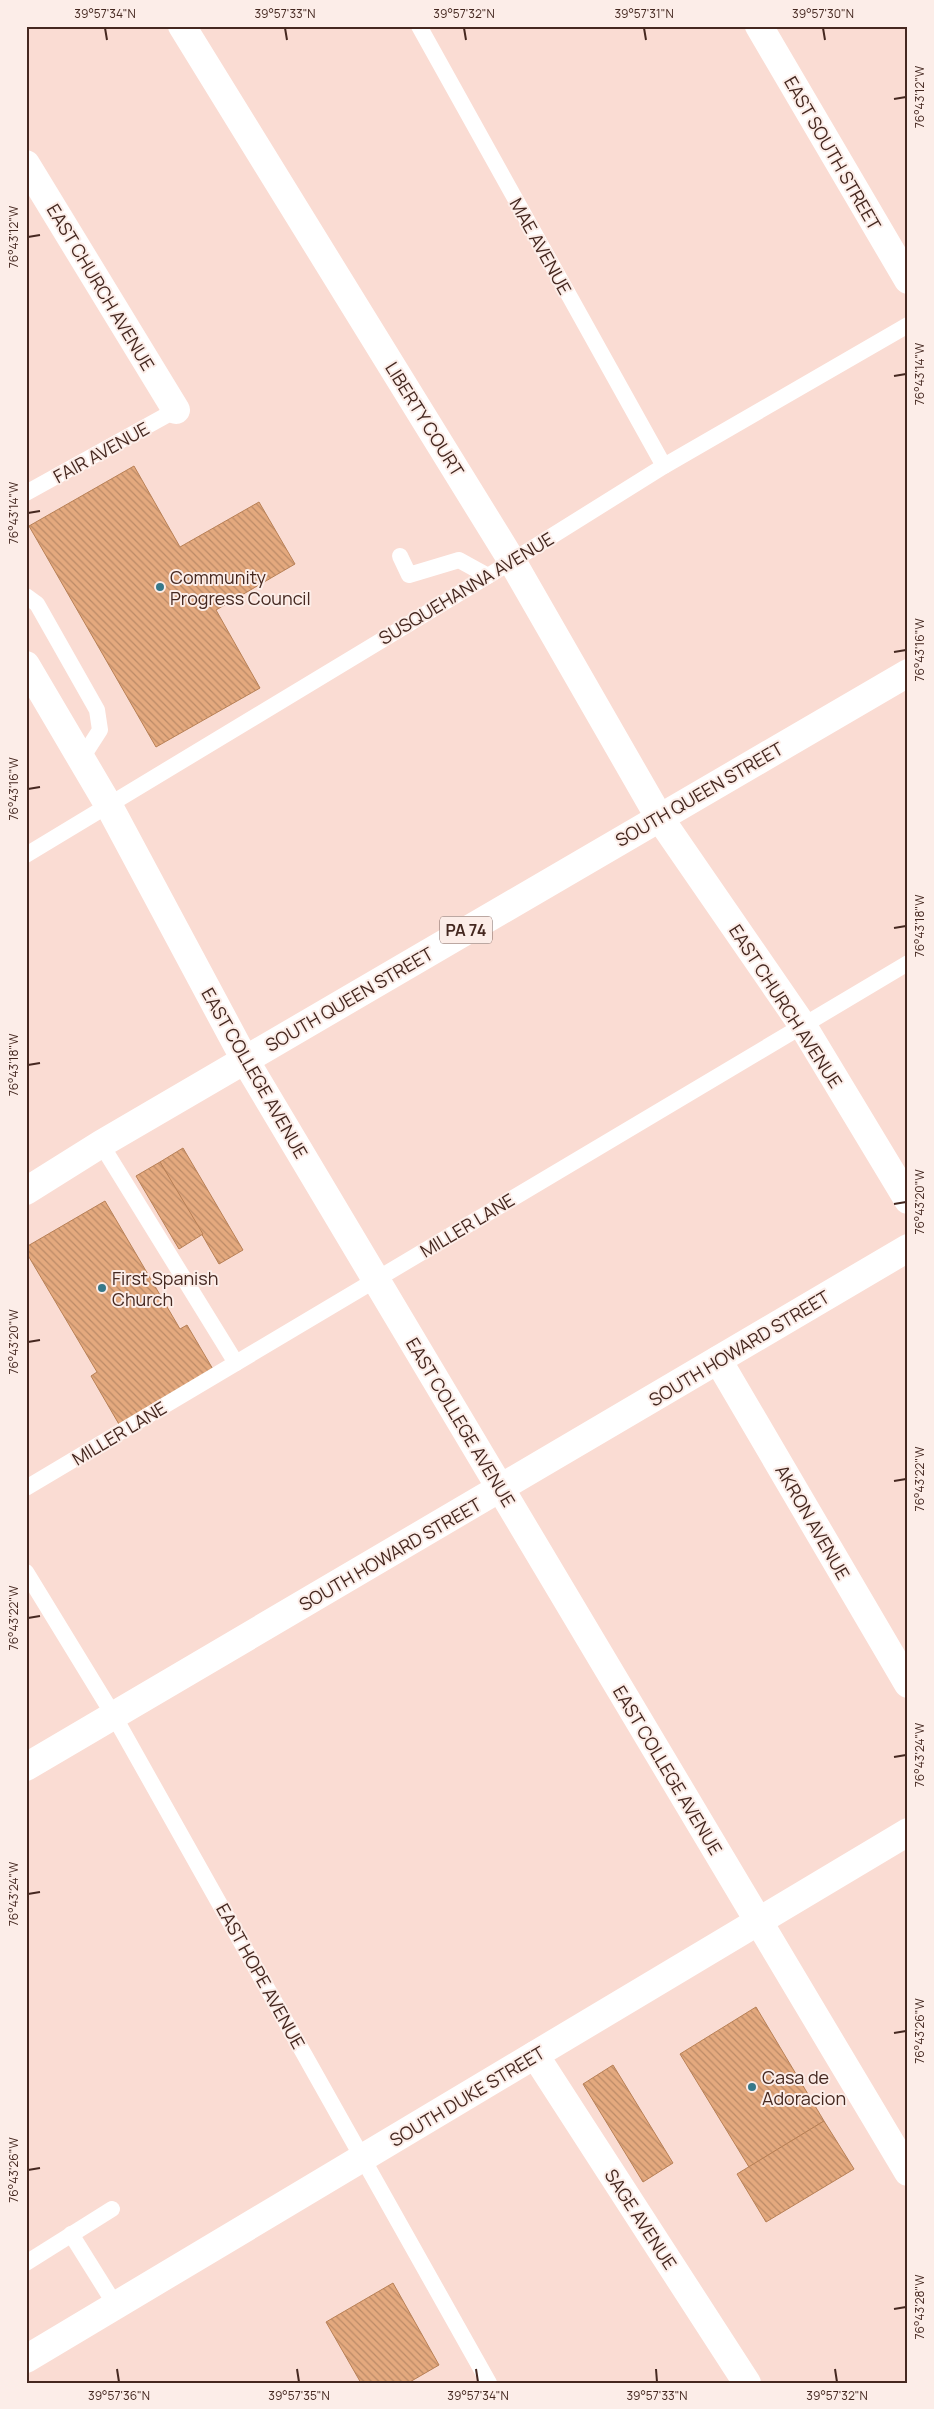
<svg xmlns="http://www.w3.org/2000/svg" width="934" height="2409" font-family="Manrope,sans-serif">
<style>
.building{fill:url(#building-back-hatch);stroke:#b88056}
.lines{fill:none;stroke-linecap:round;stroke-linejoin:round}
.service{stroke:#fff;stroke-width:16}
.minor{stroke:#fff;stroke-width:28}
.tertiary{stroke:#fff;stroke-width:28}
.primary{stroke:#fff;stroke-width:28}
.ticks{fill:none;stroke:#452820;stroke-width:2}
.poi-dot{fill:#37798a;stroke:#fcede8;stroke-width:2}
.labels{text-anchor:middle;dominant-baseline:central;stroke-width:4;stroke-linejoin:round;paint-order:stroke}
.shield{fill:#fcede8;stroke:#7c635c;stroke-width:1}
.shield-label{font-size:16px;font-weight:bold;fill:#452820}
.street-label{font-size:18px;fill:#452820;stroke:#fcede8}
.poi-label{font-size:18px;fill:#452820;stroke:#fcede8;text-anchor:start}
.neatline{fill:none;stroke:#452820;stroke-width:2}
.ticks-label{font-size:12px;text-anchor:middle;fill:#452820}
</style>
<defs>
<pattern id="building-back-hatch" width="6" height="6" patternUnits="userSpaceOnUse" patternTransform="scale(1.25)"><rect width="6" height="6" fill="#e4a97e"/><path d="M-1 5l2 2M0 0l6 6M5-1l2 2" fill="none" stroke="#bb8a67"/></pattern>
</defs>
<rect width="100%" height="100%" fill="#fadcd3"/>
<g class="building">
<polygon points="134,466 180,547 259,502 295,564 216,610 260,688 156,747 29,526"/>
<polygon points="183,1148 243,1250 219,1264 160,1162"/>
<polygon points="160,1162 203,1234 179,1249 136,1176"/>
<polygon points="105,1201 180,1329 187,1325 214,1371 120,1426 91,1376 97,1372 26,1252 26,1247"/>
<polygon points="756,2007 824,2121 749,2167 680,2054"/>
<polygon points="613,2065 673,2163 643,2182 583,2084"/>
<polygon points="824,2121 854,2169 766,2222 737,2174"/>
<polygon points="393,2283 439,2365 408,2383 361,2383 326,2322"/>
</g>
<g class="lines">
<g class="service">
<polyline points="419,26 664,466"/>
<polyline points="26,493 176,410"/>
<polyline points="400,556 409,575 459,560 488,576"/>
<polyline points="26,596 37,604 97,710 100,730 82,758"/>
<polyline points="26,855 488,576 664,466 908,325"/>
<polyline points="101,1144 236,1363"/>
<polyline points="26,1488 908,963"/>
<polyline points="26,1572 114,1716 489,2383"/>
<polyline points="71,2234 116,2306"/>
<polyline points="26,2263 112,2209"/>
</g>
<g class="minor">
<polyline points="182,26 512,561 659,817 803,1026 908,1200"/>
<polyline points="759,26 908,280"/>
<polyline points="26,164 176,410"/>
<polyline points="718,1360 908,1684"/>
<polyline points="26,1767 908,1248"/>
<polyline points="535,2055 747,2383"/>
</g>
<polyline class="tertiary" points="26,2359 908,1832"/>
<g class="primary">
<polyline points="26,665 109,806 245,1060 908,2172"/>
<polyline points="26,1191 101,1144 908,673"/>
</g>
</g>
<path class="ticks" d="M105,28L107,40M285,28L287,40M464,28L466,40M644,28L646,40M823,28L825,40M894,99L906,97M28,237L40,235M894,376L906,374M28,513L40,511M894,652L906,650M28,789L40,787M894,928L906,926M28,1065L40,1063M894,1204L906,1202M28,1342L40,1340M894,1481L906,1479M28,1618L40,1616M894,1757L906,1755M28,1894L40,1892M894,2033L906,2031M28,2170L40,2168M894,2309L906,2307M117,2369L119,2382M297,2369L299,2382M476,2369L478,2382M656,2369L657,2382M835,2369L837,2382"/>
<g class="poi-dot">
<circle cx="160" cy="587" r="5"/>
<circle cx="102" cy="1288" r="5"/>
<circle cx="752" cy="2087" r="5"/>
</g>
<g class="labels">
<rect class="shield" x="440" y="916.5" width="52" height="27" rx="4"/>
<g class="shield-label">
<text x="466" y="930">PA 74</text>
</g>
<g class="street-label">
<text transform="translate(833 153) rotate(60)">EAST SOUTH STREET</text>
<text transform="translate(541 246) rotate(61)">MAE AVENUE</text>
<text transform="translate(101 287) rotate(59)">EAST CHURCH AVENUE</text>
<text transform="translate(425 419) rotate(58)">LIBERTY COURT</text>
<text transform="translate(101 452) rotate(-29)">FAIR AVENUE</text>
<text transform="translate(466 588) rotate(-31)">SUSQUEHANNA AVENUE</text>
<text transform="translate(699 794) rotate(-30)">SOUTH QUEEN STREET</text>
<text transform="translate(349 999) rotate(-30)">SOUTH QUEEN STREET</text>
<text transform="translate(786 1006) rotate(57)">EAST CHURCH AVENUE</text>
<text transform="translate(255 1073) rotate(60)">EAST COLLEGE AVENUE</text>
<text transform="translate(467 1225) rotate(-31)">MILLER LANE</text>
<text transform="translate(739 1348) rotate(-31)">SOUTH HOWARD STREET</text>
<text transform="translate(461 1422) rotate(59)">EAST COLLEGE AVENUE</text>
<text transform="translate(119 1433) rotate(-31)">MILLER LANE</text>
<text transform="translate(813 1522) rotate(60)">AKRON AVENUE</text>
<text transform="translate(390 1554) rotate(-30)">SOUTH HOWARD STREET</text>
<text transform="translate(668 1770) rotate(59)">EAST COLLEGE AVENUE</text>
<text transform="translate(261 1976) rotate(61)">EAST HOPE AVENUE</text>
<text transform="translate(467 2096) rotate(-31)">SOUTH DUKE STREET</text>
<text transform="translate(641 2219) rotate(57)">SAGE AVENUE</text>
</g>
<g class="poi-label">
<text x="170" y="577">Community<tspan x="170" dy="21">Progress Council</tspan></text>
<text x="112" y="1278">First Spanish<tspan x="112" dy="21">Church</tspan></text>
<text x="762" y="2077">Casa de<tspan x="762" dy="21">Adoracion</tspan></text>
</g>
</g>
<rect width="934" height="2409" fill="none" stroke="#fcede8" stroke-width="55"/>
<rect x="28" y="28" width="878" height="2354" class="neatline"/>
<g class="ticks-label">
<text x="105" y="18">39°57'34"N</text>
<text x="285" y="18">39°57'33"N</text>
<text x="464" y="18">39°57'32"N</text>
<text x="644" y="18">39°57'31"N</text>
<text x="823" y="18">39°57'30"N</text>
<text transform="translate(920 97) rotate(-90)" y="4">76°43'12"W</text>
<text transform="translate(14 237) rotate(-90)" y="4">76°43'12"W</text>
<text transform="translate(920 374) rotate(-90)" y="4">76°43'14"W</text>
<text transform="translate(14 513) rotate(-90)" y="4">76°43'14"W</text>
<text transform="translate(920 650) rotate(-90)" y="4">76°43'16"W</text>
<text transform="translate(14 789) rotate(-90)" y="4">76°43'16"W</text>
<text transform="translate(920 926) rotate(-90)" y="4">76°43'18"W</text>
<text transform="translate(14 1065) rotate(-90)" y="4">76°43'18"W</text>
<text transform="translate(920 1202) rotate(-90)" y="4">76°43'20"W</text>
<text transform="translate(14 1342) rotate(-90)" y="4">76°43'20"W</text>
<text transform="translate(920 1479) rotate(-90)" y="4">76°43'22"W</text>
<text transform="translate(14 1618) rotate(-90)" y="4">76°43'22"W</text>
<text transform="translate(920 1755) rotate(-90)" y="4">76°43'24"W</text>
<text transform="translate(14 1894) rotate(-90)" y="4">76°43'24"W</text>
<text transform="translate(920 2031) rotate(-90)" y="4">76°43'26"W</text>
<text transform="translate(14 2170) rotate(-90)" y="4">76°43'26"W</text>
<text transform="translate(920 2307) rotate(-90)" y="4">76°43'28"W</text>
<text x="119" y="2400">39°57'36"N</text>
<text x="299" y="2400">39°57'35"N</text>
<text x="478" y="2400">39°57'34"N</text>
<text x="657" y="2400">39°57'33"N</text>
<text x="837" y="2400">39°57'32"N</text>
</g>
</svg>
